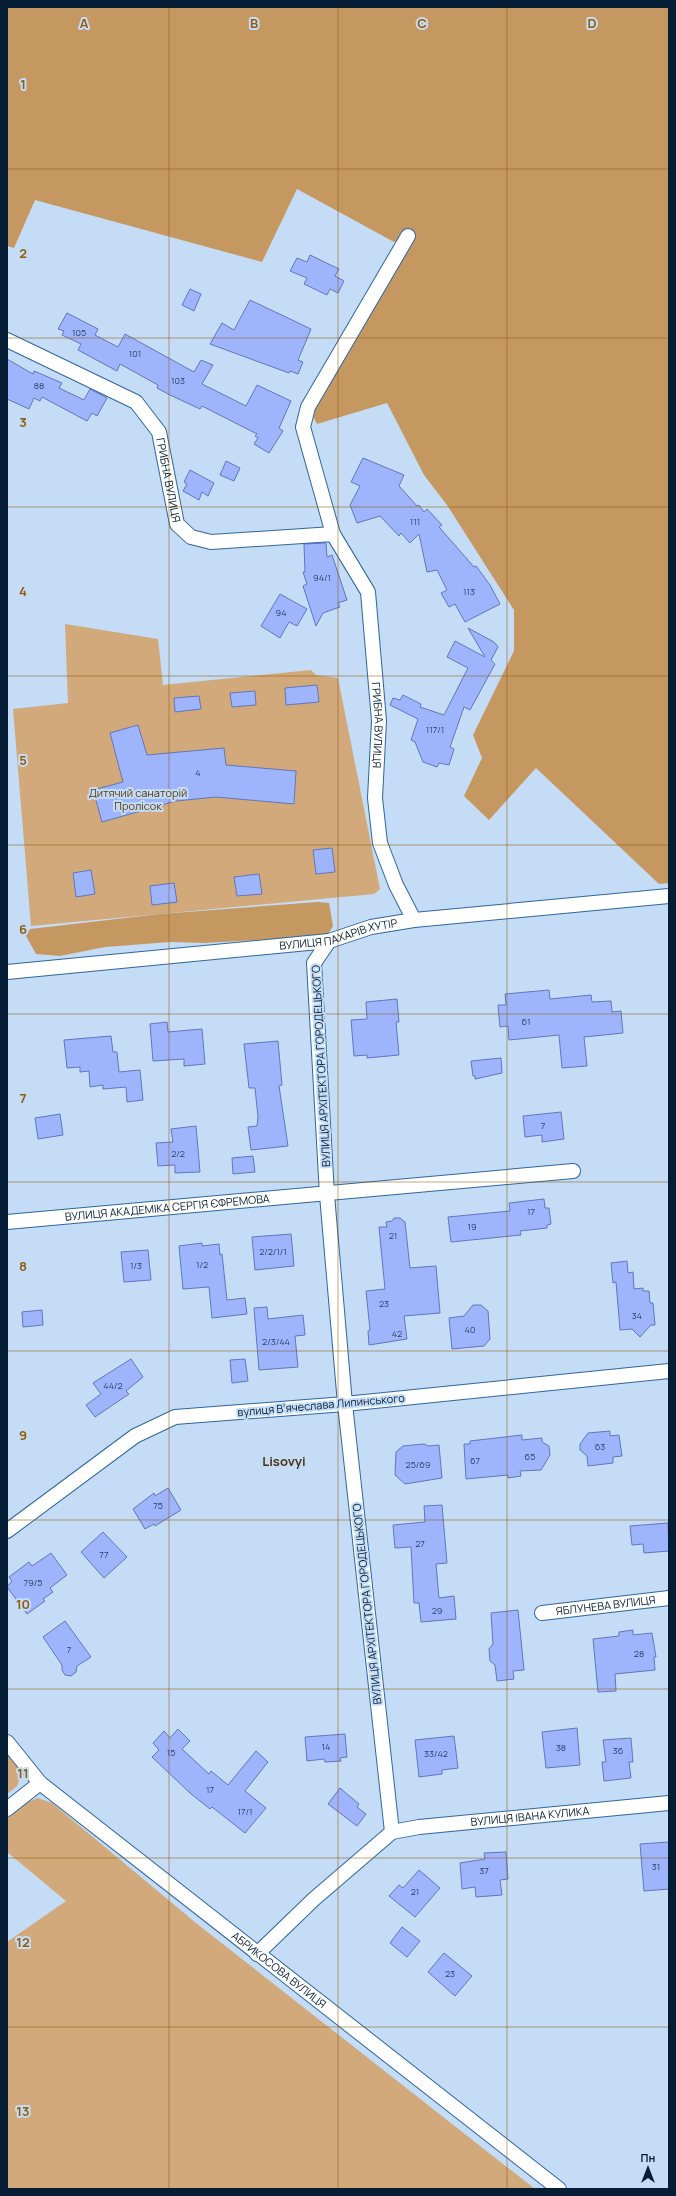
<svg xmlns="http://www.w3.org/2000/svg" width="676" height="2196" viewBox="0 0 676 2196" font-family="Manrope,sans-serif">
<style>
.green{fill:#d1a97b}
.forest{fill:#c69861}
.building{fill:#9eb5fe;stroke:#6276ba}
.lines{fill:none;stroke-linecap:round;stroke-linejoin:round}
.street-casing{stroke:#2e679f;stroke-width:16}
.street{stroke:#fff;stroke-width:14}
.grid{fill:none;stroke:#905d0e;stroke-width:1;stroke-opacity:0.55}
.labels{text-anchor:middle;stroke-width:4;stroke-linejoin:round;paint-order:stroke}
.number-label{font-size:9px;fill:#2c4467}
.street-label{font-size:11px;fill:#061e35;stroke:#c4dcf5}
.park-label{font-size:11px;fill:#58380b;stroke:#c4dcf5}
.quarter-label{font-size:13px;font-weight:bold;fill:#4d3312;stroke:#c4dcf5}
.grid-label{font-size:13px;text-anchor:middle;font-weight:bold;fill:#905d0e;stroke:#c4dcf5;stroke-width:4;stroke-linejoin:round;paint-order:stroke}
</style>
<rect width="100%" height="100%" fill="#c4dcf5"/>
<path class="green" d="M65,624L158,639L163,685L311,670L316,675L338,678L380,889L374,894L31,926L13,709L68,703Z
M7,1751L22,1773L17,1786L7,1794Z
M38,1798L52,1803L196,1923L535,2189H7V1942L66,1901L7,1852V1818L25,1803Z"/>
<path class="forest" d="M7,7H669V883L659,884L536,768L489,820L464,796L482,758L473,735L514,651V610L447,505L424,475L387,403L317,424L308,407L407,237L394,242L297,189L262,262L35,200L14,248L7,246Z
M317,902L329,903L333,926L327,936L204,943L170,942L105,947L60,956L36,954L26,936L30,929L160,914Z"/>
<path class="building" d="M310,255L339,269L335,276L344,281L338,293L330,289L327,295L304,284L307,278L290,271L297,258L307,262Z
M190,289L201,294L194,311L182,305Z
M250,300L311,329L298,360L303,362L298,374L290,371L289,373L210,344L222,323L234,330Z
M67,313L98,329L95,335L118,347L125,334L194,372L201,360L213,365L202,384L246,406L257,385L291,401L279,428L283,431L269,453L254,444L258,438L255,436L257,434L202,406L200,409L170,395L157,388L158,385L120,364L117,371L78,350L81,344L62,335L64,331L58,329Z
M7,359L33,374L34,371L62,383L59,388L84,400L90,389L107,398L97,416L92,413L87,421L42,397L40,401L34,398L29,409L7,399Z
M363,458L404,475L399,486L417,506L419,505L424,512L427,509L442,525L439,527L474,567L476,566L490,585L500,604L465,622L455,604L449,607L441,593L447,590L437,570L427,572L419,534L410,543L401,533L399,536L380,516L357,523L350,505L360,486L351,482Z
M226,461L240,468L234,481L220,475Z
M190,470L214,483L208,496L202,492L199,500L183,491L187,484L184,482Z
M326,543L327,557L332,555L347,600L338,603L340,607L323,613L316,626L303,586L307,584L303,572H305L304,544Z
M280,594L307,609L297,626L289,622L280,638L261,626Z
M468,628L494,642L498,647L491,660L495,664L470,710L464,707L450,747L454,749L449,765L439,763L437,767L423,762L415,742L411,740L418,719L390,705L393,698L400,700L403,695L421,704L420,707L444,715L468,668L447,657L455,641L485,657Z
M317,685L319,702L286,705L285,688Z
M255,691L256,705L232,707L230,693Z
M199,696L201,709L175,712L174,698Z
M138,725L147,755L224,748L226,765L296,771L294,804L216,797L176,801L102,822L93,790L123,782L110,733Z
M332,848L335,872L316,874L313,850Z
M91,870L95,894L76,897L73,873Z
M259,874L262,894L237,896L234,877Z
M174,883L177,902L152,905L150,886Z
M549,990L550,999L591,995L592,1002L611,1001L612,1012L621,1011L623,1033L584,1037L587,1066L562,1068L559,1035L509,1040L508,1026L500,1027L498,1005H506L505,994Z
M397,999L399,1022H396L399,1055L367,1058V1055L354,1056L351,1020L367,1019L366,1002Z
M167,1022L168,1032L202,1029L205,1064L184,1066V1059L153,1061L150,1024Z
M111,1036L113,1052H117L119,1072L140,1070L143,1100L127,1102L126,1087L103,1089V1085L90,1087L89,1071L80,1072V1067L67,1068L64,1040Z
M278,1041L282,1085L279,1086L288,1146L251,1150L248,1127L257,1126L258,1117L255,1088H249L244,1044Z
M501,1058L502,1073L475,1079V1076H473L471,1061Z
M561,1112L564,1139L542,1142V1135L525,1137L523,1116Z
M60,1114L63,1135L38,1139L35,1118Z
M196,1126L200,1172L175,1173V1165L158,1166L156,1143L173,1142L171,1129Z
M253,1156L255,1172L233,1174L232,1158Z
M544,1199L545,1208H549L551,1224L547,1225V1228L520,1231L521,1235L451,1242L448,1217L510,1211L509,1203Z
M394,1218H400L405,1222L410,1268L436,1266L440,1313L404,1316L407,1339L369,1345L368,1331L370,1330L366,1291L385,1289L379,1227H387L386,1222L392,1221Z
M291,1234L294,1266L255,1270L252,1237Z
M202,1243V1246L219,1244L220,1255L222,1254L227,1300L245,1298L247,1314L212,1318L209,1287L183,1289L179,1246Z
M148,1250L151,1280L124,1282L121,1252Z
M627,1261L628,1273L633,1272L634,1289L643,1288V1291H649L650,1303H653L655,1325H651L640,1337L632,1329L620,1330L616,1282L613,1283L611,1263Z
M473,1305H481L488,1311L490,1339L484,1346L452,1349L449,1318L464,1316Z
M267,1307L268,1319L303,1315L305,1335L295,1336L298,1367L259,1370L254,1308Z
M42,1310L43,1325L23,1327L22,1312Z
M131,1359L143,1377L126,1391L129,1394L95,1417L86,1405L101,1394L93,1383Z
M245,1359L248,1381L232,1383L230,1360Z
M610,1431V1436L619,1435L622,1456L613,1457V1463L588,1466L587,1456L580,1450V1444L588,1433Z
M522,1435V1440L542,1438V1442L549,1446L550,1455L541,1470L520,1471L521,1476L508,1478V1475L466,1479L464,1444H470V1441Z
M424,1444L428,1446L439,1445L442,1478L405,1484L395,1475L396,1452L403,1446Z
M168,1488L181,1510L155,1526L154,1524L145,1529L133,1509L154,1493L155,1496Z
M442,1505L447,1563L436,1564L439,1598L454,1596L456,1619L421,1622L419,1603H414L411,1547L395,1548L393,1525L425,1522L424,1506Z
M668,1523L669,1551L644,1553L643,1544L632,1545L630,1526Z
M103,1532L127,1557L104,1578L81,1552Z
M51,1553L67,1575L50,1588L53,1592L43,1599L45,1601L27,1614L7,1587L12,1581L9,1577L29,1562L32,1566Z
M518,1610L524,1670L513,1671L514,1679L497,1681L495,1665L490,1661L489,1649L493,1644L491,1613Z
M65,1621L91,1657L77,1666L76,1672L71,1676L65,1675L62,1670V1665L43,1637Z
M633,1630V1635L652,1633L656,1657H654L655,1670L615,1674L616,1691L598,1692L593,1639L619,1636V1632Z
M577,1728L580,1765L546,1768L542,1732Z
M178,1729L190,1741L182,1749L209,1774L211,1771L228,1785L256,1751L268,1762L245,1791L266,1808L245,1833L212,1807L210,1809L190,1793L152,1757L159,1750L153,1743L164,1731L170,1738Z
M345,1734L347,1757L340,1758L341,1761L325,1762L324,1759L307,1761L305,1737Z
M454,1736L458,1768L442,1770V1774L419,1777L415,1740Z
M631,1738L633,1762H629L631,1778L604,1781L602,1762H606L603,1740Z
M340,1788L359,1804L357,1807L366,1814L357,1826L328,1804Z
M669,1842V1889L644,1891L640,1844Z
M506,1852L508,1879L500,1880L502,1895L476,1897L475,1887L462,1889L460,1863L485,1859L484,1853Z
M419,1870L440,1888L415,1917L389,1896L399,1885L403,1888Z
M402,1927L420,1941L407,1957L390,1943Z
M444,1953L472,1976L455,1996L428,1972Z"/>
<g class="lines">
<g class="street-casing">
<g id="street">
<path id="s1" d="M7,340L136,402L159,432L177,524L191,537L211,542L333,534L368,592L379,721L375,798L380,843L396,885L414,920"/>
<path d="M333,534L303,427L308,407L408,236"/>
<path id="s2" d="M7,972L329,941L371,927L414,920L669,896"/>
<path id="s3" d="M7,1222L573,1171"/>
<path d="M7,1531L135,1436L175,1417L345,1404L669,1371"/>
<path id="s4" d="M542,1613L669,1598"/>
<path id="s5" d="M7,1742L40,1783L559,2189"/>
<path d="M7,1809L40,1783"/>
<path id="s6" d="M392,1832L419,1827L669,1803"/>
<path d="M257,1954L314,1899L392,1832L345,1404L327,1195L314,963L329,941"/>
</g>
</g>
<use href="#street" class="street"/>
</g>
<path class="grid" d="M169,7V2189M338,7V2189M507,7V2189M7,169H669M7,338H669M7,507H669M7,676H669M7,845H669M7,1014H669M7,1182H669M7,1351H669M7,1520H669M7,1689H669M7,1858H669M7,2027H669"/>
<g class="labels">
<g class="number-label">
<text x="79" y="336">105</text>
<text x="135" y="357">101</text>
<text x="178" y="384">103</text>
<text x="39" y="389">88</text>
<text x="415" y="525">111</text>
<text x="322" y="581">94/1</text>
<text x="469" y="595">113</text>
<text x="281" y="616">94</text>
<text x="435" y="733">117/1</text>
<text x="198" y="776">4</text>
<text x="526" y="1025">61</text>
<text x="543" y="1129">7</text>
<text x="178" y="1157">2/2</text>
<text x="531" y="1215">17</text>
<text x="472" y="1230">19</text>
<text x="393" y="1239">21</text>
<text x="273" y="1255">2/2/1/1</text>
<text x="202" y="1268">1/2</text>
<text x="136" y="1269">1/3</text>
<text x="384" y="1307">23</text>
<text x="637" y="1319">34</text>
<text x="470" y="1333">40</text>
<text x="397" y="1337">42</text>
<text x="276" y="1345">2/3/44</text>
<text x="113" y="1389">44/2</text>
<text x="600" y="1450">63</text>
<text x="530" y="1460">65</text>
<text x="475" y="1464">67</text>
<text x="418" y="1468">25/69</text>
<text x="158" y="1509">75</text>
<text x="420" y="1547">27</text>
<text x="104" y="1558">77</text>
<text x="33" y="1586">79/5</text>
<text x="437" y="1614">29</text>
<text x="69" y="1653">7</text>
<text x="639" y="1657">28</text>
<text x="326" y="1750">14</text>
<text x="561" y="1751">38</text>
<text x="618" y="1754">36</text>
<text x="171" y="1756">15</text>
<text x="436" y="1757">33/42</text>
<text x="210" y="1793">17</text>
<text x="245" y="1815">17/1</text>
<text x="656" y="1870">31</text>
<text x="484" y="1874">37</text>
<text x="415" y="1895">21</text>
<text x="450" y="1977">23</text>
</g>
<g class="street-label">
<text dy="4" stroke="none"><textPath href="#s1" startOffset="230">ГРИБНА ВУЛИЦЯ</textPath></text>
<text dy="4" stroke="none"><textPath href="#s1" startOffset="638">ГРИБНА ВУЛИЦЯ</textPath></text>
<text dy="4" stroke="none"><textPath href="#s2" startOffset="334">ВУЛИЦЯ ПАХАРІВ ХУТІР</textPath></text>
<text transform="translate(321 1066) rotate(-93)" y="4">ВУЛИЦЯ АРХІТЕКТОРА ГОРОДЕЦЬКОГО</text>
<text dy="4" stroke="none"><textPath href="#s3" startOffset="161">ВУЛИЦЯ АКАДЕМІКА СЕРГІЯ ЄФРЕМОВА</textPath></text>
<text transform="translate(321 1405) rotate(-5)" y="4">вулиця Вʼячеслава Липинського</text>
<text transform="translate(367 1604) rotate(-96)" y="4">ВУЛИЦЯ АРХІТЕКТОРА ГОРОДЕЦЬКОГО</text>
<text dy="4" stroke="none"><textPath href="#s4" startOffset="64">ЯБЛУНЕВА ВУЛИЦЯ</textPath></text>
<text dy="4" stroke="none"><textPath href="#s6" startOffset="139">ВУЛИЦЯ ІВАНА КУЛИКА</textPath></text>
<text dy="4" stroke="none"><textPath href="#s5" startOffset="356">АБРИКОСОВА ВУЛИЦЯ</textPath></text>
</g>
<g class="park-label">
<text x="138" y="797">Дитячий санаторій<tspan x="138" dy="13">Пролісок</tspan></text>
</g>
<g class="quarter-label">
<text x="284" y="1466">Lisovyi</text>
</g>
</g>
<g class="grid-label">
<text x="84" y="28">A</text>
<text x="254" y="28">B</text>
<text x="422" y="28">C</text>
<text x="592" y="28">D</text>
<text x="23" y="89">1</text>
<text x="23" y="258">2</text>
<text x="23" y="427">3</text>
<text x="23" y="596">4</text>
<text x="23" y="765">5</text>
<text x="23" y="934">6</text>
<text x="23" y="1103">7</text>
<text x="23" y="1271">8</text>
<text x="23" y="1440">9</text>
<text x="23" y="1609">10</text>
<text x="23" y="1778">11</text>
<text x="23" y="1947">12</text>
<text x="23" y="2116">13</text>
</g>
<rect width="676" height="2196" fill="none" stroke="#061e35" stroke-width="16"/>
<g transform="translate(648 2168)" stroke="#c4dcf5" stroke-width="3" paint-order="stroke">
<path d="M0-3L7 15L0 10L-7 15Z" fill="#061e35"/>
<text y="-6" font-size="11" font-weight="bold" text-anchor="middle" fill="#061e35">Пн</text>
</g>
</svg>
